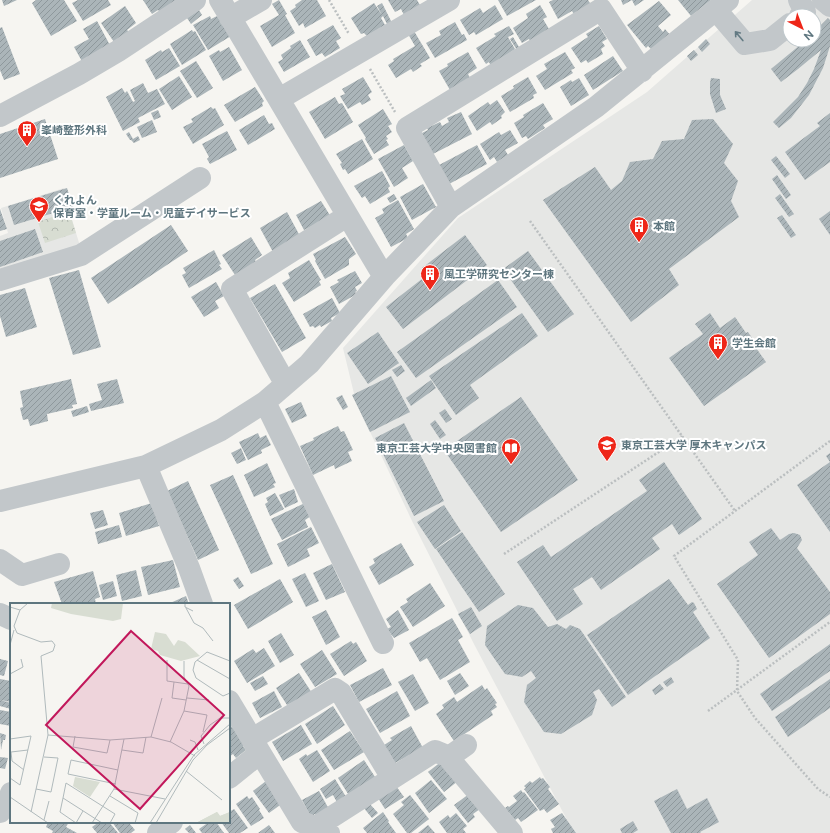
<svg xmlns="http://www.w3.org/2000/svg" width="830" height="833" viewBox="0 0 830 833" font-family="'Public Sans','Noto Sans JP',sans-serif">
<style>
.built{fill:#e6e7e5;fill-rule:evenodd}
.park{fill:url(#park-crowns)}
.building{fill:url(#building-hatch)}
.lines{fill:none;stroke-linecap:round;stroke-linejoin:round}
.path{stroke:#bbbfc0;stroke-width:2.5;stroke-dasharray:2 2;stroke-linecap:butt}
.minor{stroke:#c2c7ca;stroke-width:22}
.oneway{stroke:#637a83}
.labels{text-anchor:middle;stroke-width:4;stroke-linejoin:round;paint-order:stroke}
.poi-label{font-size:11px;font-weight:bold;fill:#5e767f;stroke:#fff;text-anchor:start}
.inset-road{fill:none;stroke:#b0babc;stroke-width:1}
.view{fill:#c2185b;fill-opacity:0.15;stroke:#c2185b;stroke-width:2}
.inset-edge{fill:none;stroke:#5e767f;stroke-width:2}
</style>
<defs>
<pattern id="park-crowns" width="20" height="18" patternUnits="userSpaceOnUse"><rect width="20" height="18" fill="#d8ddd2"/><path d="M2 6a3 3 0 1 1 6 0M12 15a3 3 0 1 1 6 0" fill="none" stroke="#b2b8b0"/></pattern>
<pattern id="building-hatch" width="6" height="6" patternUnits="userSpaceOnUse"><rect width="6" height="6" fill="#abb5b9"/><path d="M-1 1l2-2M0 6l6-6M5 7l2-2" fill="none" stroke="#8e989c"/></pattern>
</defs>
<rect width="100%" height="100%" fill="#f6f5f1"/>
<path class="built" d="M752,0H830V833H574L475,646L413,523L356,402L343,348L458,218L647,92ZM790,16H814V40H790Z
M64,188L71,212L70,213L80,246L0,272V236L8,233L1,208Z"/>
<path class="park" d="M69,211L76,233L45,243L38,222Z"/>
<path class="building" d="M2,0H17L4,6Z
M36,0H64L77,21L51,36L32,3Z
M78,0H108L111,5L83,21L72,3Z
M143,0H179L160,12L158,10L152,14Z
M279,0L287,14L285,15L295,33L272,47L260,26L279,15L272,4Z
M302,0H317L326,16L305,28L303,23L299,26L290,11L296,7L295,5Z
M388,0H417L420,5L404,15L401,9L395,12Z
M498,0H536L507,16Z
M553,0H588L592,6L575,16L572,11L558,19L549,2Z
M621,0H644L635,6L632,0L623,5Z
M678,0H711L691,16Z
M659,1L671,15L658,26L663,32L665,29L671,36L651,49L648,46L646,48L627,25Z
M374,3L382,15L377,6L382,3L392,23L388,26L383,16L381,18L385,25L367,36L364,33L361,34L351,18Z
M495,5L503,19L476,35L474,32L469,35L460,20L480,8L483,13Z
M540,5L547,17L543,19L549,29L530,41L529,39L522,43L513,28L528,18L526,14Z
M125,6L136,23L127,30L129,32L114,42L101,23Z
M199,10L202,15L191,24L187,18Z
M210,16L211,19L217,16L231,36L208,50L193,25Z
M828,18L830,20V46L823,68L809,95L791,118L779,128L773,122L798,97L807,83L814,69L821,50L798,69L781,82L771,69L806,40H814V32Z
M97,21L112,49L84,65L74,47L89,39L83,29Z
M455,22L462,35L464,34L467,40L435,58L426,43L441,35L439,31Z
M333,25L341,38L336,41L340,48L325,57L322,53L316,56L307,40Z
M509,26L514,34L508,37L515,49L491,66L489,62L486,64L476,48L496,36L494,34Z
M599,26L607,39L602,42L605,46L601,49L603,54L588,63L586,60L581,63L571,48L588,37L586,34Z
M2,27L20,74L4,80L0,70V28Z
M192,30L193,32L195,31L206,50L182,65L170,44Z
M414,31L430,58L420,64L422,66L413,72L411,69L396,78L388,65L394,61L393,59L415,46L408,34Z
M513,37L519,47L517,50L510,39Z
M706,39L710,44L702,52L698,47Z
M300,40L310,57L284,72L278,62L283,59L281,55L291,48L290,46Z
M229,47L242,70L223,81L209,56L219,50L220,52Z
M169,48L180,66L156,80L145,60L161,50L162,52Z
M694,50L698,55L691,61L687,56Z
M468,52L477,68L468,74L470,78L450,90L439,71L448,66L447,64Z
M565,52L575,68L571,70L573,73L545,90L536,76L547,69L544,64Z
M613,56L623,71L593,90L584,75Z
M196,61L213,88L197,98L180,71Z
M179,76L192,97L172,110L159,89Z
M363,77L372,92L368,95L371,100L362,105L360,102L348,109L340,96L345,94L342,89Z
M528,77L537,93L533,95L534,98L510,112L501,96L514,88L513,86Z
M579,78L589,95L571,106L560,87L571,80L572,82Z
M711,78L720,79V95L726,109L716,113L710,94V83Z
M143,83L148,93L157,89L165,104L138,118L140,122L123,131L106,97L122,88L125,93L127,91L133,102L135,101L130,90Z
M255,87L264,101L262,103L263,106L235,122L224,105Z
M335,97L339,104L342,103L353,122L325,139L309,112Z
M497,100L505,112L501,116L502,118L492,125L490,122L477,131L468,116L488,102L490,105Z
M543,103L553,119L543,125L545,128L528,139L526,136L522,138L514,123L524,117L523,115Z
M211,107L213,109L215,108L224,125L193,144L183,127L193,122L191,119Z
M383,109L392,124L388,126L392,132L386,136L388,139L386,140L389,145L374,154L365,139L366,138L358,125Z
M158,110L161,117L154,120L151,113Z
M461,112L472,134L431,155L420,134L428,130L427,128L440,122L442,126L449,122L447,118Z
M830,113V162L805,180L785,152L820,126L817,123Z
M264,115L269,124L272,123L275,129L248,145L239,130Z
M45,119L58,159L0,178V134Z
M713,119L733,144L724,163L738,181L731,201L739,217L669,269L679,285L631,322L543,200L595,167L611,190L622,181L630,162L653,159L662,141L684,139L692,120Z
M152,120L157,132L142,138L137,127Z
M510,130L518,143L505,150L508,155L497,162L494,157L490,160L480,144L499,132L501,135Z
M227,131L237,150L210,164L207,159L209,157L202,144Z
M129,132L133,139L138,136L140,140L134,143L131,140H130L126,134Z
M362,139L373,159L348,174L345,169L343,170L340,164L342,163L336,154Z
M404,145L413,161L402,168L408,178L394,187L378,159Z
M477,145L487,164L449,184L439,165Z
M776,156L790,174L785,178L771,160Z
M382,171L390,186L388,188L390,192L370,204L365,196L362,198L354,186Z
M777,175L791,195L786,199L772,179Z
M423,184L436,207L412,220L400,197Z
M67,188L73,207L14,225L8,206Z
M394,194L397,199L390,203L387,198Z
M780,194L794,214L789,217L775,198Z
M398,200L414,229L406,234L408,238L391,247L375,218L384,213L382,209Z
M321,201L331,217L304,230L296,215Z
M0,209L7,229L0,231Z
M830,211V235L819,219Z
M287,212L300,236L273,252L260,228Z
M782,215L796,235L791,238L777,218Z
M171,225L188,251L108,304L91,278Z
M35,229L43,252L0,267V241Z
M465,235L487,265L403,329L386,307L427,275L422,268Z
M251,237L262,255L255,260L256,262L235,275L222,255Z
M345,237L356,254L349,259V265L325,279L315,261L316,260L313,254Z
M214,250L221,264L219,265L222,269L189,288L182,275L186,273L183,268Z
M528,251L574,314L548,332L503,269Z
M309,260L321,280L319,281L321,285L294,302L282,283L290,278L288,273Z
M79,270L101,347L73,355L49,278Z
M355,271L362,283L355,287L357,291L355,292L357,294L339,304L330,287L339,282L337,280Z
M498,280L517,307L416,378L397,352Z
M216,282L224,296L215,301L219,308L204,317L191,297Z
M275,284L306,338L282,352L250,298Z
M25,288L37,327L6,337L0,316V295Z
M332,298L340,313L331,318L332,321L321,327L320,325L315,328L313,326L310,327L303,314Z
M522,313L538,336L470,385L479,398L456,415L429,376Z
M710,313L720,328L735,317L746,333L748,332L756,344L754,345L766,362L704,406L669,358L703,334L695,324Z
M378,332L399,363L368,384L347,353Z
M401,365L405,371L397,377L392,370Z
M391,376L410,412L370,432L352,395Z
M71,379L77,404L72,405L73,408L47,414L48,421L30,426L28,419L23,420L20,408L23,407L20,391Z
M117,379L124,403L91,411L89,404L102,400L97,384Z
M431,380L436,388L411,406L406,398Z
M342,395L348,407L343,410L336,398Z
M521,397L578,480L501,532L444,450Z
M301,402L307,416L292,423L285,409Z
M87,406L89,412L73,417L71,411Z
M445,409L452,419L446,423L439,413Z
M435,420L446,435L440,439L430,424Z
M404,423L444,501L414,516L375,438Z
M338,426L341,432L344,431L353,450L348,452L352,461L335,469L334,465L313,475L300,446L314,440L313,438Z
M258,433L260,438L266,435L271,445L261,450L262,453L248,460L239,442Z
M241,448L246,460L237,464L231,453Z
M830,453V532L797,485L830,462L826,456Z
M664,462L702,519L679,535L672,524L652,538L660,549L601,590L592,577L573,589L583,604L557,621L517,562L543,545L551,557L647,491L639,480Z
M267,463L276,483L273,484L275,487L254,497L244,475Z
M233,475L273,564L251,574L210,485Z
M188,481L219,550L198,560L167,491Z
M294,489L298,502L285,508L279,495Z
M275,493L284,509L270,516L265,504L268,502L266,498Z
M152,503L159,526L126,536L119,513Z
M305,503L311,516L305,520L308,527L282,540L271,519Z
M444,505L461,531L435,549L417,522Z
M103,510L108,525L95,529L90,513Z
M119,525L122,537L98,544L95,532Z
M311,527L319,543L307,549L310,556L288,567L277,544Z
M771,528L780,540L789,534L794,533L800,535L802,540L797,548L830,592V614L769,658L717,584L758,555L749,542Z
M462,532L505,594L479,612L436,549Z
M401,543L414,565L379,585L369,567L375,563L373,559Z
M173,560L180,587L148,595L141,567Z
M332,564L345,592L326,600L313,573Z
M136,570L142,596L122,601L116,575Z
M93,571L100,597L95,599L96,604H62L54,582Z
M305,573L319,601L306,607L292,579Z
M238,577L244,586L239,589L233,580Z
M280,579L293,602L248,629L234,605Z
M669,579L688,605L692,602L694,603L697,609L693,612L710,638L628,695L587,635Z
M113,581L117,596L103,600L99,585Z
M430,583L445,606L413,627L400,607L408,602L406,599Z
M186,596L189,604H168Z
M518,605L533,608L548,627L557,624L566,629L570,625L580,629L626,697L612,707L599,689L593,692L597,700L592,715L561,734L544,732L524,702L527,685L536,678L531,671L522,677L505,674L485,645L487,626Z
M471,607L482,626L470,634L458,614Z
M326,610L340,637L326,645L312,617Z
M398,610L409,630L394,638L387,629L391,627L386,619Z
M452,618L463,637L458,640L470,662L440,680L427,658L420,662L409,643Z
M281,633L294,655L280,663L268,641Z
M351,641L353,644L356,642L367,661L344,676L330,654Z
M830,644V671L772,711L760,694Z
M264,648L275,666L247,683L234,661L253,649L256,653Z
M322,650L337,674L315,687L300,664Z
M0,659L8,661L4,676L0,675Z
M383,668L392,685L359,702L350,685Z
M299,673L312,693L287,705L276,688Z
M460,673L469,686L455,695L447,681Z
M413,674L429,703L415,711L398,682Z
M263,676L268,684L255,691L250,683Z
M671,677L674,682L667,687L663,682Z
M0,679L11,681L9,690L11,691V702L0,700Z
M830,679V708L788,737L775,717Z
M660,684L664,689L655,695L652,690Z
M482,685L485,690L487,688L497,703L495,704L497,707L491,711L493,715L454,741L436,714L444,708L442,705L454,697L457,702Z
M274,691L282,707L260,718L252,703Z
M397,691L410,716L380,733L366,709Z
M0,700L11,703V709L0,706Z
M333,706L345,725L317,744L305,724Z
M0,710L11,712V726L0,724Z
M301,725L312,744L283,761L272,742Z
M231,726L247,743L243,746L246,750L236,758L233,754L229,757V728Z
M411,726L423,748L395,763L384,745L392,740L390,738Z
M350,731L364,752L334,770L321,750Z
M0,733L6,735L5,740H3L1,750Z
M317,750L330,771L313,782L299,759L306,754L307,756Z
M0,757L8,758L5,769L0,768Z
M364,760L377,780L350,797L338,778Z
M442,761L458,781L444,792L428,772Z
M540,777L541,779L543,778L550,787L548,789L559,804L547,813L544,809L540,811L524,789L526,788L524,786L530,781L532,783Z
M335,779L348,800L339,806L333,795L326,799L320,789Z
M431,780L447,799L429,813L415,793Z
M266,781L283,803L269,813L253,791Z
M396,786L404,797L385,809L378,798Z
M677,789L687,809L707,798L719,822L700,832L701,833H671L654,801Z
M521,790L523,793L524,792L538,810L521,822L518,818L515,820L505,808L508,806L509,807L517,801L513,796Z
M319,791L330,811L317,818L315,814L311,817L302,800Z
M469,794L480,809L473,814L475,817L468,823L454,805Z
M410,795L429,819L411,833H407L393,814L404,805L401,802Z
M247,796L249,799L252,797L260,809L259,810L264,818L251,826L236,804Z
M369,803L378,813L372,818L363,807Z
M234,809L248,828L240,833H229L221,822H229V812Z
M383,812L389,821L388,822L396,833H367L363,828Z
M456,813L467,826L463,829L466,833H447L439,822L448,815L450,818Z
M562,813L576,833H553L551,829L555,827L550,820Z
M633,821L638,830L633,833H622L620,829Z
M48,822H69L66,827L77,833H52L53,831L46,827Z
M99,822H109L118,833H97L92,827Z
M112,822H130L129,823L135,830L131,833H120Z
M209,822H216L224,833H202L199,829Z
M190,825L196,833H189L185,829Z
M269,825L275,833H258Z
M428,825L435,833H418Z"/>
<g class="lines">
<path class="path" d="M329,0L349,34
M370,69L395,112
M530,221L735,511
M830,441L674,556L738,660L737,691L755,718L818,789L830,797
M504,554L683,436
M708,711L830,622"/>
<path class="minor" d="M220,0L384,277
M799,0L805,12L800,16
M823,0L830,6
M716,10L745,44L770,40L790,24
M230,18L261,0
M279,99L449,0
M0,116L79,74L118,51L195,0
M451,207L407,128L601,9L642,71
M0,280L81,255L200,178
M285,383L232,289L347,216
M265,402L383,643
M146,466L189,568L202,604
M0,501L146,466L221,430L265,402L309,364L384,277L451,207L596,107L728,0
M0,560L22,575L59,564
M0,614L11,619
M229,701L302,822L329,833
M252,739L335,689L341,693L392,778
M449,757L466,745
M229,778L260,753
M0,812L8,801L11,793
M316,827L435,751L447,756L512,833
M158,833L172,822"/>
</g>
<defs><path id="oneway-shaft" d="M-6 0H5M1.5-3L5.5 0L1.5 3" fill="none" stroke-width="1.6" stroke-linecap="round" stroke-linejoin="round"/></defs>
<use class="oneway" href="#oneway-shaft" transform="translate(739 36) rotate(-130)"/>
<defs>
<g id="building-pin" transform="scale(1)"><path d="M0 17L-7.5 6A9.5 9.5 0 1 1 7.5 6Z" fill="#ee2618" stroke="#fff"/><path d="M-4-6H4V6H1V3H-1V6H-4ZM-2.5-4.3h1.7v1.8h-1.7ZM.8-4.3h1.7v1.8H.8ZM-2.5-1h1.7V.8h-1.7ZM.8-1h1.7V.8H.8Z" fill="#fff"/></g>
<g id="school-pin" transform="scale(1)"><path d="M0 17L-7.5 6A9.5 9.5 0 1 1 7.5 6Z" fill="#ee2618" stroke="#fff"/><path d="M0-5L7-2L0 1L-7-2ZM-4 1L0 2.5L4 1V4Q0 6-4 4Z" fill="#fff"/></g>
<g id="university-pin" transform="scale(1)"><path d="M0 17L-7.5 6A9.5 9.5 0 1 1 7.5 6Z" fill="#ee2618" stroke="#fff"/><path d="M0-5L7-2L0 1L-7-2ZM-4 1L0 2.5L4 1V4Q0 6-4 4Z" fill="#fff"/></g>
<g id="library-pin" transform="scale(1)"><path d="M0 17L-7.5 6A9.5 9.5 0 1 1 7.5 6Z" fill="#ee2618" stroke="#fff"/><path d="M-6-4Q-3-5.5-.7-3.5V5Q-3 3-6 4ZM6-4Q3-5.5 .7-3.5V5Q3 3 6 4Z" fill="#fff"/></g>
</defs>
<g fill-rule="evenodd">
<use href="#building-pin" x="27" y="130"/>
<use href="#school-pin" x="39" y="206"/>
<use href="#building-pin" x="639" y="226"/>
<use href="#building-pin" x="430" y="274"/>
<use href="#building-pin" x="718" y="343"/>
<use href="#university-pin" x="607" y="445"/>
<use href="#library-pin" x="511" y="448"/>
</g>
<g class="labels">
<g class="poi-label">
<text x="41" y="134">峯崎整形外科</text>
<text x="53" y="204">くれよん<tspan x="53" dy="13">保育室・学童ルーム・児童デイサービス</tspan></text>
<text x="653" y="230">本館</text>
<text x="444" y="278">風工学研究センター棟</text>
<text x="732" y="347">学生会館</text>
<text x="621" y="449">東京工芸大学 厚木キャンパス</text>
<text x="497" y="452" text-anchor="end">東京工芸大学中央図書館</text>
</g>
</g>
<g transform="translate(10 603)">
<rect width="220" height="220" fill="#f6f5f1"/>
<path d="M207,209L210,213L220,209V220H186Z" fill="#d8ddd2"/>
<path d="M207,209L210,213L220,209V212L210,216L207,213L186,220Z" fill="#d8ddd2"/>
<path d="M42,0H113L111,16L103,18L61,11L41,5ZM145,29L156,31L164,43L168,37L175,39L190,53L171,58L150,52L148,48L141,46ZM65,174L90,179L80,194L63,183Z" fill="#d8ddd2"/>
<path class="inset-road" d="M175,0V4L183,8M0,4L10,7L18,0M176,5L184,20L193,25L203,38M10,7L4,23L7,30L31,39L42,38L45,42L43,48L31,53L38,132L21,209M0,42L4,27M157,57V78L178,81M187,57L220,76M174,58V74L179,83L174,108L197,112L193,129M220,58L197,49L185,59L183,67L186,75L213,93L220,90M0,71L13,64L11,56M164,79L162,95L176,97M177,95L199,97M38,132L100,137L141,134L161,139L185,153M65,133L63,144L97,150L100,137M141,134L152,95M0,136L21,133L10,182L0,175M180,137L185,139L188,147M160,139L174,108M194,141L191,133L200,122L210,115H220M112,147L133,150L136,134M14,167L2,158L1,149L18,147M176,168L212,197M106,181L58,171L61,157L108,167M26,186L41,189L48,155L34,154M104,186L155,196M100,193L128,210L125,220M0,194L38,220M53,195L56,180L105,211L100,220M73,208L66,220L50,209L53,195L92,220M34,217L39,198M82,220L104,186L114,136M140,220L184,152L220,121M146,220L183,157L197,142L220,125"/>
<path class="view" d="M121,28L214,112L130,206L36,122Z"/>
<rect width="220" height="220" class="inset-edge"/>
</g>
<g transform="translate(802 28) rotate(138)"><circle r="19" fill="#ffffff" stroke="#bfc8cc"/>
<path d="M0-3L7 15L0 10L-7 15Z" fill="#ee2618"/>
<text y="-6" font-size="11" font-weight="bold" text-anchor="middle" fill="#5e767f">N</text>
</g>
</svg>
